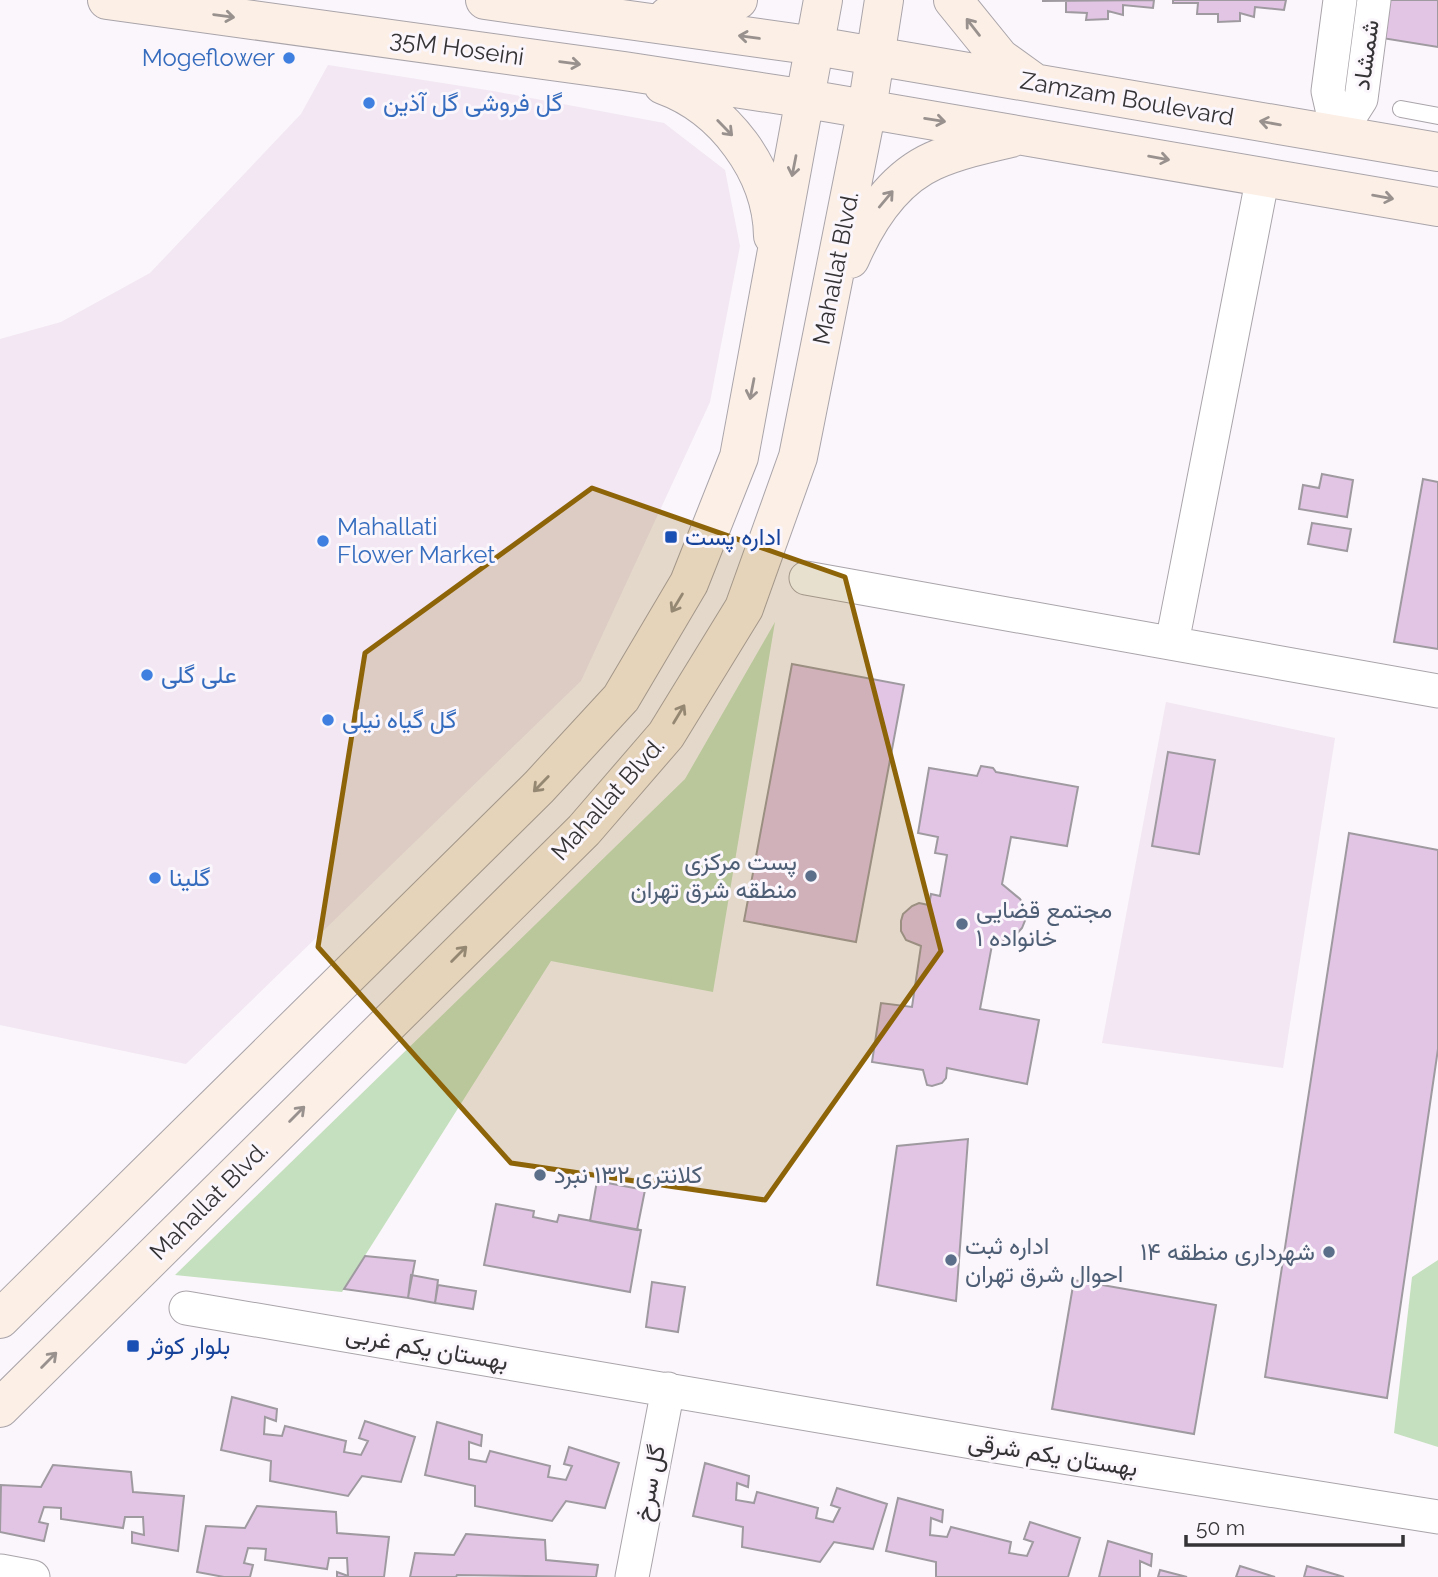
<svg xmlns="http://www.w3.org/2000/svg" width="1438" height="1577" viewBox="0 0 1438 1577" font-family="Raleway,Vazirmatn,sans-serif">
<style>
.built{fill:#f2e7f3}
.green{fill:#c5e0be}
.building{fill:#e2c4e5;stroke:#9f9aa0;stroke-width:2}
.lines{fill:none;stroke-linecap:round;stroke-linejoin:round}
.service-casing{stroke:#a9a4a9;stroke-width:18}
.minor-casing{stroke:#a9a4a9;stroke-width:35}
.secondary-casing{stroke:#a9a4a9;stroke-width:40}
.service{stroke:#fff;stroke-width:16}
.minor{stroke:#fff;stroke-width:33}
.secondary{stroke:#fcefe6;stroke-width:38}
.oneway{stroke:#98918e}
.marked{fill:#8e6409;fill-opacity:0.2;stroke:#8e6409;stroke-width:5;stroke-linejoin:round}
.shop-dot{fill:#3f7fe0;stroke:#faf6fb;stroke-width:2.5}
.transit-dot{fill:#1a4fb4;stroke:#faf6fb;stroke-width:2.5}
.service-dot{fill:#5c6f8a;stroke:#faf6fb;stroke-width:2.5}
.labels{text-anchor:middle;stroke-width:6;stroke-linejoin:round;paint-order:stroke}
.street-label{font-size:24px;fill:#353335;stroke:#faf6fb}
.shop-label{font-size:24px;fill:#366cbe;stroke:#faf6fb;text-anchor:start}
.transit-label{font-size:24px;fill:#164399;stroke:#faf6fb;text-anchor:start}
.service-label{font-size:24px;fill:#4e5e75;stroke:#faf6fb;text-anchor:start}
</style>
<rect width="100%" height="100%" fill="#faf6fb"/>
<path class="built" d="M328,65L493,91L664,123L725,170L740,246L710,402L581,681L186,1064L0,1025V339L61,322L150,273L301,114Z
M1166,702L1335,738L1283,1068L1102,1043Z"/>
<path class="green" d="M775,622L713,992L551,961L342,1292L175,1275L685,779Z
M1438,1260V1447L1394,1433L1412,1277Z"/>
<path class="building" d="M1154,0L1153,8L1123,5V15L1108,11V19L1086,20L1087,13L1066,12V1H1042Z
M1173,0H1286L1284,10L1255,7L1254,17L1240,13V21L1218,22V14H1197L1198,3H1173Z
M1387,0H1438V47L1382,38Z
M1322,474L1353,480L1347,517L1299,509L1303,485L1319,488Z
M1423,479L1438,482V649L1394,642Z
M1312,523L1351,529L1347,551L1308,544Z
M792,664L904,685L856,942L744,921Z
M1168,752L1215,760L1199,854L1152,846Z
M981,766L993,768L996,772L1078,787L1067,846L1011,837L1002,884L1020,899L1025,907L1026,918L1022,928L1013,938L992,945L980,1009L1039,1020L1027,1084L947,1068L946,1078L942,1083L932,1086L927,1085L923,1070L872,1062L881,1003L912,1007L921,946L906,940L901,931V921L903,914L912,906L919,903L929,905L931,894L940,896L947,855L935,853L938,837L918,833L929,768L977,776Z
M1349,833L1438,850V1049L1387,1398L1265,1377Z
M968,1139L956,1301L877,1285L897,1146Z
M597,1181L645,1190L637,1230L590,1221Z
M496,1204L534,1211L533,1217L557,1222L559,1215L641,1230L630,1292L484,1265Z
M365,1256L415,1261L408,1298L344,1289Z
M411,1275L438,1280L435,1303L408,1298Z
M1074,1280L1216,1305L1194,1434L1052,1409Z
M652,1282L685,1287L678,1332L646,1327Z
M438,1285L476,1291L473,1309L435,1303Z
M232,1397L277,1409L276,1421L265,1417L264,1434L282,1436L285,1426L346,1441L344,1452L361,1455L368,1441L359,1438L365,1421L415,1437L401,1482L362,1476L348,1496L270,1481L271,1461L221,1450Z
M437,1422L482,1435L481,1446L469,1442V1459L486,1462L490,1451L550,1466L548,1477L566,1480L572,1466L564,1464L569,1447L619,1463L605,1508L566,1501L552,1521L475,1506V1486L425,1475Z
M705,1463L749,1476L748,1487L737,1483L736,1500L754,1503L757,1492L818,1508L816,1518L833,1522L840,1508L831,1505L837,1488L887,1504L873,1549L834,1542L820,1562L742,1547L743,1527L693,1516Z
M53,1465L131,1472L133,1492L184,1496L178,1551L132,1543V1532L144,1535L143,1517H125L123,1528L61,1519V1508L44,1507L39,1522L48,1524L44,1541L0,1532L1,1485L41,1487Z
M898,1498L943,1510L942,1522L931,1518L930,1535L947,1537L951,1527L1011,1542L1009,1553L1027,1556L1033,1542L1024,1539L1030,1522L1080,1538L1068,1577H936V1562L886,1551Z
M257,1506L336,1512L337,1533L389,1537L384,1577H337V1572L348,1576L347,1558H329L327,1569L265,1560L266,1549L248,1548L244,1563L253,1565L250,1577H224L197,1572L206,1526L245,1528Z
M466,1534L545,1540L546,1560L598,1565L596,1577L457,1575L456,1577H410L415,1553L454,1555Z
M1108,1541L1152,1554L1151,1566L1140,1561V1577H1099Z
M1240,1566L1275,1577H1236Z
M1307,1566L1344,1577H1304Z
M1160,1570L1187,1577H1158Z"/>
<g class="lines">
<g class="service-casing">
<path id="service" d="M1401,109L1438,116"/>
</g>
<g class="minor-casing">
<path id="minor" d="M1338,135L1361,99L1374,0
M1338,135L1328,91L1340,0
M806,578L1438,691
M1172,643L1263,176
M186,1308L1007,1448L1438,1517
M1,1571L33,1577
M632,1577L668,1389"/>
</g>
<g class="secondary-casing">
<path id="secondary" d="M107,0L624,71L807,99L1438,207
M485,0L816,46L1438,152
M953,0L1000,58L1032,81
M668,16L708,9L738,0
M663,85C724,107 772,171 773,236
M850,259C867,220 893,179 933,161C958,150 985,144 1011,138
M0,1319L539,787L621,698L689,583L739,457L823,0
M0,1408L584,830L666,735L744,608L798,457L867,109L884,0"/>
</g>
<use href="#service" class="service"/>
<use href="#minor" class="minor"/>
<use href="#secondary" class="secondary"/>
</g>
<defs><path id="oneway-shaft" d="M-6 0H5M1.5-3L5.5 0L1.5 3" fill="none" stroke-width="1.6" stroke-linecap="round" stroke-linejoin="round" transform="scale(1.75)"/></defs>
<g class="oneway">
<use href="#oneway-shaft" transform="translate(224 16) rotate(8)"/>
<use href="#oneway-shaft" transform="translate(973 27) rotate(-128)"/>
<use href="#oneway-shaft" transform="translate(749 37) rotate(-172)"/>
<use href="#oneway-shaft" transform="translate(570 63) rotate(8)"/>
<use href="#oneway-shaft" transform="translate(935 120) rotate(9)"/>
<use href="#oneway-shaft" transform="translate(1270 123) rotate(-170)"/>
<use href="#oneway-shaft" transform="translate(725 128) rotate(46)"/>
<use href="#oneway-shaft" transform="translate(1159 158) rotate(10)"/>
<use href="#oneway-shaft" transform="translate(794 166) rotate(101)"/>
<use href="#oneway-shaft" transform="translate(1383 197) rotate(10)"/>
<use href="#oneway-shaft" transform="translate(886 199) rotate(-50)"/>
<use href="#oneway-shaft" transform="translate(752 389) rotate(101)"/>
<use href="#oneway-shaft" transform="translate(677 603) rotate(121)"/>
<use href="#oneway-shaft" transform="translate(679 714) rotate(-59)"/>
<use href="#oneway-shaft" transform="translate(541 784) rotate(134)"/>
<use href="#oneway-shaft" transform="translate(459 954) rotate(-45)"/>
<use href="#oneway-shaft" transform="translate(297 1114) rotate(-45)"/>
<use href="#oneway-shaft" transform="translate(49 1360) rotate(-45)"/>
</g>
<path class="marked" d="M592,488L845,577L941,951L765,1200L511,1163L318,947L365,653Z"/>
<g class="shop-dot">
<circle cx="289" cy="58" r="7"/>
<circle cx="369" cy="103" r="7"/>
<circle cx="323" cy="541" r="7"/>
<circle cx="147" cy="675" r="7"/>
<circle cx="328" cy="720" r="7"/>
<circle cx="155" cy="878" r="7"/>
</g>
<g class="transit-dot">
<rect x="664" y="530" width="14" height="14" rx="3.5"/>
<rect x="126" y="1339" width="14" height="14" rx="3.5"/>
</g>
<g class="service-dot">
<circle cx="811" cy="876" r="7"/>
<circle cx="962" cy="924" r="7"/>
<circle cx="540" cy="1175" r="7"/>
<circle cx="1329" cy="1252" r="7"/>
<circle cx="951" cy="1260" r="7"/>
</g>
<g class="labels">
<g class="street-label">
<text transform="translate(457 48) rotate(8)" y="8">35M Hoseini</text>
<text transform="translate(1366 55) rotate(-82)" y="8">شمشاد</text>
<text transform="translate(1127 99) rotate(10)" y="8">Zamzam Boulevard</text>
<text transform="translate(836 268) rotate(-79)" y="8">Mahallat Blvd.</text>
<text transform="translate(608 799) rotate(-48)" y="8">Mahallat Blvd.</text>
<text transform="translate(209 1201) rotate(-45)" y="8">Mahallat Blvd.</text>
<text transform="translate(427 1348) rotate(10)" y="8">بهستان یکم غربی</text>
<text transform="translate(1053 1455) rotate(9)" y="8">بهستان یکم شرقی</text>
<text transform="translate(650 1483) rotate(-79)" y="8">گل سرخ</text>
</g>
<g class="shop-label">
<text x="275" y="66" text-anchor="end">Mogeflower</text>
<text x="383" y="111">گل فروشی گل آذین</text>
<text x="337" y="535">Mahallati<tspan x="337" dy="28">Flower Market</tspan></text>
<text x="161" y="683">علی گلی</text>
<text x="342" y="728">گل گیاه نیلی</text>
<text x="169" y="886">گلينا</text>
</g>
<g class="transit-label">
<text x="685" y="545">اداره پست</text>
<text x="147" y="1354">بلوار کوثر</text>
</g>
<g class="service-label">
<text x="797" y="870" text-anchor="end">پست مرکزی<tspan x="797" dy="28">منطقه شرق تهران</tspan></text>
<text x="976" y="918">مجتمع قضایی<tspan x="976" dy="28">خانواده ۱</tspan></text>
<text x="554" y="1183">کلانتری ۱۳۲ نبرد</text>
<text x="965" y="1254">اداره ثبت<tspan x="965" dy="28">احوال شرق تهران</tspan></text>
<text x="1315" y="1260" text-anchor="end">شهرداری منطقه ۱۴</text>
</g>
</g>
<path d="M1186 1535v10h217v-10" fill="none" stroke="#353335" stroke-width="3.5"/>
<text x="1196" y="1535" font-size="21" fill="#353335" stroke="#faf6fb" stroke-width="5" paint-order="stroke">50 m</text>
</svg>
